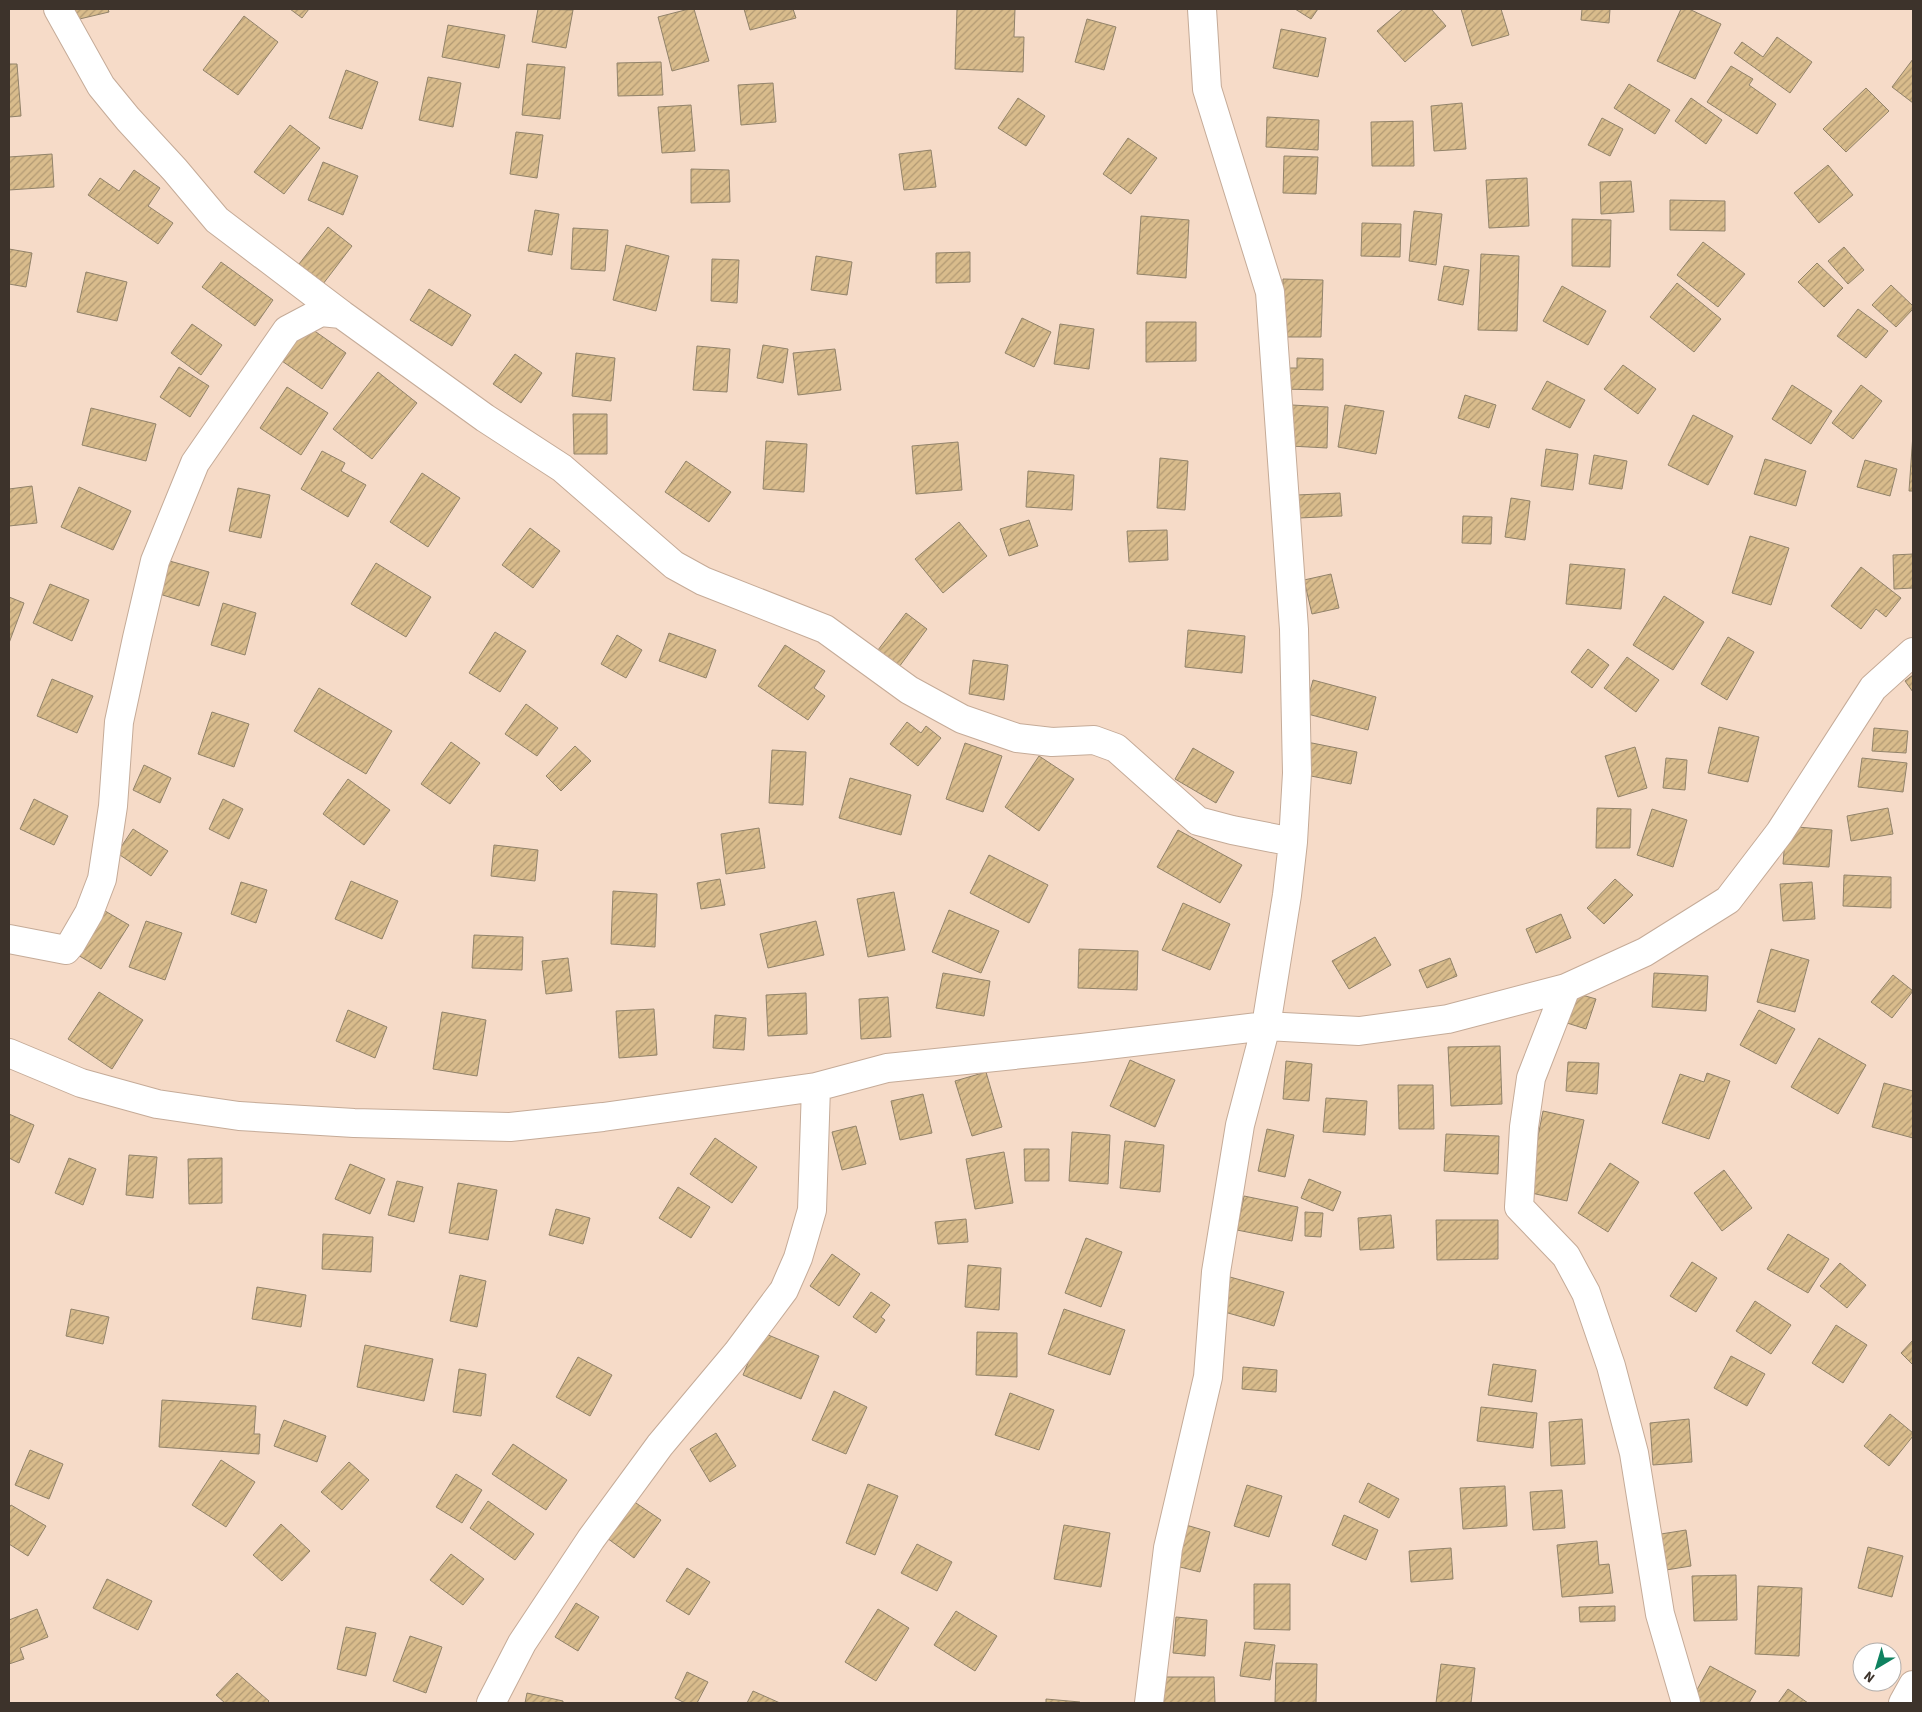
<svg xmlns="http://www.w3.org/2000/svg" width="1922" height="1712" viewBox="0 0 1922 1712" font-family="'Source Sans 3',sans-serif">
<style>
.building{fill:url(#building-hatch);stroke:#92836a}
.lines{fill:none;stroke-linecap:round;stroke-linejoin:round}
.minor-casing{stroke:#c5ab98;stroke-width:30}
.minor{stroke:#fff;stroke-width:28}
</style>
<defs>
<pattern id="building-hatch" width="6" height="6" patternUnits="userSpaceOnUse" patternTransform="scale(1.25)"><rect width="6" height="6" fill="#d9bc8c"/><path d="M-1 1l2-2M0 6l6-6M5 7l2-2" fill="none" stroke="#b19973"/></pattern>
</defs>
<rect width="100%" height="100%" fill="#f6dbc8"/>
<path class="building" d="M68,9H108L109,12L71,21Z
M290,9H309L302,18Z
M538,9L573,10L566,48L532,42Z
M689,9H694L709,61L672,71L658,17Z
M744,9H793L796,18L750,30Z
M957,9H1015L1014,37H1024L1023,72L955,69Z
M1295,9H1318L1311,19Z
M1403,9H1431L1446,26L1405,62L1377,31Z
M1461,9H1501L1509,35L1472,46Z
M1582,9H1610L1609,23L1581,20Z
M1681,9H1689L1721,24L1695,79L1657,61Z
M244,16L278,42L238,95L203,70Z
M1087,19L1116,27L1104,70L1075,62Z
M448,25L505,35L499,68L442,57Z
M1281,29L1326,38L1318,77L1273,68Z
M1777,37L1812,62L1790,93L1734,53L1742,42L1763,57Z
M1913,59V103L1892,87Z
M661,62L663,95L618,96L617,63Z
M9,64H17L21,116L9,117Z
M527,64L565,67L560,119L522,115Z
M1731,66L1753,79L1749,85L1776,104L1757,134L1707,102Z
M346,70L378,82L362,129L329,118Z
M428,77L461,83L453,127L419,120Z
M773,83L776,122L741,125L738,85Z
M1629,84L1670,110L1655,134L1614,108Z
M1866,88L1889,111L1846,152L1823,129Z
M1018,98L1045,116L1026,146L998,128Z
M1691,98L1722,120L1706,144L1675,121Z
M1462,103L1466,149L1434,151L1431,106Z
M691,105L695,151L662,153L658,107Z
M1267,117L1319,120L1318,150L1266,147Z
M1602,118L1623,129L1610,156L1588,145Z
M1413,121L1414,166H1372L1371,122Z
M290,125L320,148L284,194L254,172Z
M516,132L543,135L537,178L510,174Z
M1128,138L1157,158L1131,194L1103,174Z
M931,150L936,187L904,190L899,154Z
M52,154L54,187L9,190V157Z
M1284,156L1318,157L1316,194L1283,193Z
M323,162L358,176L343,215L308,200Z
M1828,165L1853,195L1819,223L1794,193Z
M691,169L729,170L730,202L691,203Z
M134,170L160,188L148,206L173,223L158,244L88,195L100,178L119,191Z
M1527,178L1529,226L1489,228L1486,180Z
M1631,181L1634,212L1601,214L1600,182Z
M1670,200L1725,201V231L1670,230Z
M535,210L559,214L552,255L528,251Z
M1414,211L1442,214L1436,265L1409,261Z
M1141,216L1189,220L1186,278L1137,274Z
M1572,219L1611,220L1610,267L1572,266Z
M1362,223L1401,224L1400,257L1361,256Z
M328,227L352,246L323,284L299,264Z
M573,228L608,230L605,271L571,269Z
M1703,242L1745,274L1718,307L1677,275Z
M626,245L669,256L656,311L613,300Z
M1844,247L1864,270L1848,284L1828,261Z
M9,249L32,253L26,287L9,284Z
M970,252V282L936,283V253Z
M1481,254L1519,256L1517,331L1478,330Z
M816,256L852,262L847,295L811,290Z
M712,259L739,260L737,303L711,301Z
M221,262L273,300L255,326L202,287Z
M1817,263L1843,288L1824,307L1798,282Z
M1444,266L1469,270L1463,305L1438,300Z
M86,272L127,282L117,321L77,312Z
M1283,279L1323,280L1321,337H1282Z
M1677,283L1721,319L1694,352L1650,317Z
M1891,285L1913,306V309L1896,327L1872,305Z
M1562,286L1606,311L1588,345L1543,321Z
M429,289L471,315L452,346L410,320Z
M1858,309L1888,331L1866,358L1837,336Z
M1022,318L1051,332L1034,367L1005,353Z
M1146,322H1196V361L1146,362Z
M192,324L222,345L201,375L171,353Z
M1060,324L1094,329L1089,369L1054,364Z
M306,325L346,353L322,389L282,361Z
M763,345L788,349L783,383L757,378Z
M697,346L730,349L727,392L693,390Z
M835,349L841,390L798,395L793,353Z
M576,353L615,358L611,401L572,396Z
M515,354L542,373L521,403L493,384Z
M1297,358L1323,359V390L1283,389V368H1297Z
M1623,365L1656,389L1638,414L1604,389Z
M179,367L209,386L190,417L160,397Z
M378,372L417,403L372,459L333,429Z
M1547,381L1585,400L1570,428L1532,409Z
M1792,385L1832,411L1811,444L1772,419Z
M1861,385L1882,401L1853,439L1832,423Z
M287,387L328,413L301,455L260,428Z
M1465,395L1496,405L1489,428L1458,418Z
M1292,405L1328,407L1327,448L1290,446Z
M1345,405L1384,411L1376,454L1338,447Z
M91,408L156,424L146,461L82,445Z
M573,414H607V454H574Z
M1693,415L1733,436L1708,485L1668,465Z
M1913,434V491H1909Z
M766,441L807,444L804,492L763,489Z
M958,442L962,490L916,494L912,446Z
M1546,449L1578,454L1573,490L1541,486Z
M322,451L345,463L341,471L366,485L348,517L301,489Z
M1594,455L1627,461L1622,489L1589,484Z
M1160,458L1188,461L1185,510L1157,508Z
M1765,459L1806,471L1796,506L1754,494Z
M1865,460L1897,469L1890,496L1857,487Z
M686,461L731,492L709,522L665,492Z
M1028,471L1074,475L1072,510L1026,507Z
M422,473L460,498L428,547L390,522Z
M32,486L37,523L9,526V489Z
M79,487L131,511L113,550L61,527Z
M238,488L270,495L261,538L229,531Z
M1340,493L1342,516L1299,518L1297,495Z
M1511,498L1530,501L1525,540L1505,537Z
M1463,516L1492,517L1491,544L1462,543Z
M1029,520L1038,546L1009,556L1000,529Z
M959,522L987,556L943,593L915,559Z
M530,528L560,551L533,588L502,565Z
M1167,530L1168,560L1129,562L1127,531Z
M1750,536L1789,548L1771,605L1732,593Z
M1913,554V588L1894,589L1893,555Z
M166,560L209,572L199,606L156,593Z
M376,563L431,597L406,637L351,604Z
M1570,564L1625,569L1621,609L1566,604Z
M1861,567L1901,598L1886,617L1876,609L1861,629L1831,606Z
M1331,574L1339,608L1312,614L1304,580Z
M50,584L89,600L72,641L33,623Z
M1664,596L1704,622L1673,670L1633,645Z
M9,597L24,603L9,643Z
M223,603L256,613L245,655L211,645Z
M906,613L927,629L899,667L878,650Z
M1188,630L1245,636L1242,673L1185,667Z
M495,632L526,651L500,692L469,673Z
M669,633L716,650L706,678L659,661Z
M617,635L642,650L626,678L601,664Z
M1728,637L1754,652L1727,700L1701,684Z
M785,645L825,671L814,688L825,696L808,720L758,686Z
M1588,649L1609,665L1592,688L1571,672Z
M1627,657L1659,680L1636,712L1604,688Z
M973,660L1008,665L1004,700L969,694Z
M1913,675V692L1905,681Z
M52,679L93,696L77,733L37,716Z
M1313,680L1376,697L1368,730L1304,713Z
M319,688L392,731L366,774L294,731Z
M526,704L558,728L537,756L505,734Z
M212,712L249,724L234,767L198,754Z
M907,722L921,733L926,726L941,738L918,766L890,744Z
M1719,727L1759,737L1748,782L1708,773Z
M1874,728L1908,731L1906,753L1872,751Z
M451,742L480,763L450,804L421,784Z
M1307,742L1357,752L1351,784L1301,774Z
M965,743L1002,756L983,812L946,799Z
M575,746L591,761L561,791L546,776Z
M1635,747L1647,788L1618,797L1605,756Z
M1193,748L1234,772L1216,803L1175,779Z
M772,750L806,752L803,805L769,803Z
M1039,756L1074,779L1039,831L1005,807Z
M1666,758L1687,760L1685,790L1663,788Z
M1862,758L1907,763L1903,792L1858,787Z
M144,765L171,778L160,803L133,790Z
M850,778L911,795L901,835L839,818Z
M348,779L390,810L364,845L323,814Z
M34,799L68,816L54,845L20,829Z
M223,799L243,809L229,839L209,829Z
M1597,808L1631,809L1630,848H1596Z
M1888,808L1893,834L1851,841L1847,816Z
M1652,809L1687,820L1673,867L1637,855Z
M1786,826L1832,830L1829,867L1783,864Z
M759,828L765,868L726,874L721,834Z
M133,829L168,851L151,876L117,853Z
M1178,830L1242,865L1220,903L1157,867Z
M494,845L538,850L535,881L491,876Z
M989,855L1048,885L1029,923L970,893Z
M1844,875L1891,877V908L1843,906Z
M720,879L725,905L701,909L697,883Z
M1615,879L1633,895L1604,924L1587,908Z
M351,881L398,901L382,939L335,919Z
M241,882L267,890L256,923L231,914Z
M1812,882L1815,919L1783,921L1780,884Z
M613,891L657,894L655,947L611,944Z
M894,892L905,950L868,957L857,899Z
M1183,903L1230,924L1210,970L1162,950Z
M100,908L129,925L101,969L73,952Z
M949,910L999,931L981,973L932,952Z
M1561,914L1571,938L1536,953L1526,929Z
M146,921L182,933L165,980L129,967Z
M816,921L824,955L768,968L760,934Z
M474,935L523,937L522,970L472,968Z
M1375,937L1391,965L1349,989L1332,961Z
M1079,949L1138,951L1137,990L1078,988Z
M1771,949L1809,960L1795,1012L1757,1002Z
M568,958L572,991L546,994L542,961Z
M1450,958L1457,976L1427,988L1419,970Z
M943,973L990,981L984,1016L936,1008Z
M1654,973L1708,976L1706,1011L1652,1007Z
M1893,975L1913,991L1892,1018L1871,1002Z
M99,992L143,1020L112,1069L68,1039Z
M806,993L807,1034L768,1036L766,995Z
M1575,993L1596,999L1586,1029L1567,1023Z
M888,997L891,1037L861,1039L859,999Z
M654,1009L657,1055L619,1058L616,1011Z
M348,1010L387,1027L375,1058L336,1041Z
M1759,1010L1795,1029L1776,1064L1740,1045Z
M442,1012L486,1020L477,1076L433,1069Z
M715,1015L746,1018L744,1050L713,1048Z
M1819,1038L1866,1065L1838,1114L1791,1087Z
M1500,1046L1502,1104L1451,1106L1448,1047Z
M1130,1060L1175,1080L1155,1127L1110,1106Z
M1286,1061L1312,1064L1309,1101L1283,1099Z
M1568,1062L1599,1063L1597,1094L1566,1091Z
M986,1072L1002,1127L972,1136L955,1081Z
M1707,1073L1730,1081L1709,1139L1662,1123L1680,1074L1704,1082Z
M1884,1083L1913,1091V1138L1872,1127Z
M1398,1085H1433L1434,1129H1399Z
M923,1094L932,1133L900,1140L891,1101Z
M1326,1098L1367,1101L1365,1135L1323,1132Z
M1543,1111L1584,1120L1567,1201L1527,1192Z
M9,1114L34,1125L19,1163L9,1158Z
M856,1126L866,1164L842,1170L832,1132Z
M1267,1129L1294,1135L1285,1177L1258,1171Z
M1072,1132L1110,1135L1108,1184L1069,1181Z
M1446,1134L1499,1136L1498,1174L1444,1171Z
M715,1138L757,1167L732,1203L690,1174Z
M1125,1141L1164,1145L1160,1192L1120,1188Z
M1024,1149H1049V1181H1025Z
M1004,1152L1013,1203L975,1209L966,1159Z
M129,1155L157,1157L153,1198L126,1195Z
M69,1158L96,1169L83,1205L55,1193Z
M222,1158V1203L189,1204L188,1159Z
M1610,1163L1639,1182L1608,1232L1578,1213Z
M350,1164L385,1179L370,1214L335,1199Z
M1724,1170L1752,1208L1722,1231L1694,1193Z
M1309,1179L1341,1192L1333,1211L1301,1198Z
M397,1181L423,1187L414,1222L388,1215Z
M458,1183L497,1190L488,1240L449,1233Z
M678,1187L710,1207L691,1238L659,1218Z
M1244,1196L1298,1207L1292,1241L1237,1230Z
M556,1209L590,1218L583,1244L549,1235Z
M1305,1212L1323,1213L1321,1237L1305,1236Z
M1391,1215L1394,1248L1360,1250L1358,1218Z
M966,1219L968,1242L938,1244L935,1222Z
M1436,1220H1498V1259L1437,1260Z
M323,1234L373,1237L371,1272L322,1269Z
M1788,1234L1829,1259L1808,1293L1767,1269Z
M1086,1238L1122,1252L1101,1307L1065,1293Z
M832,1254L860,1274L839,1306L810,1286Z
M1692,1262L1717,1278L1696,1312L1670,1296Z
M1840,1263L1866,1285L1847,1308L1820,1286Z
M968,1265L1001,1268L999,1310L965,1307Z
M460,1275L486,1281L477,1327L450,1321Z
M1230,1277L1284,1292L1274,1326L1221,1311Z
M257,1287L306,1295L301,1327L252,1319Z
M871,1292L890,1305L881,1317L885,1320L876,1333L853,1317Z
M1755,1301L1791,1325L1771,1354L1736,1331Z
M71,1309L109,1317L103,1344L66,1336Z
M1064,1309L1125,1330L1110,1375L1048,1354Z
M1836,1325L1867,1345L1843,1383L1812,1363Z
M761,1332L819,1356L801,1399L743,1375Z
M977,1332L1017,1333V1377L976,1375Z
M1913,1340V1365L1901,1353Z
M365,1345L433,1359L424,1401L357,1387Z
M1731,1356L1765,1374L1747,1406L1714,1388Z
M578,1357L612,1375L590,1416L556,1397Z
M1493,1364L1536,1370L1532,1402L1488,1395Z
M1243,1367L1277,1370L1276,1392L1242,1389Z
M459,1369L486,1374L481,1416L453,1412Z
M834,1391L867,1407L846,1454L812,1440Z
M1010,1393L1054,1410L1039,1450L995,1435Z
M162,1400L256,1406L254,1434H260L259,1454L159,1447Z
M1481,1407L1537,1413L1533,1448L1477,1441Z
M1890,1414L1913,1433V1436L1889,1466L1864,1446Z
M1582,1419L1585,1464L1551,1466L1549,1422Z
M1689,1419L1692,1462L1653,1465L1650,1423Z
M284,1420L326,1436L317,1462L274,1446Z
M716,1433L736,1466L710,1482L690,1449Z
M513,1444L567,1480L546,1510L492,1474Z
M30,1450L63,1464L49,1499L15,1485Z
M221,1460L255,1482L226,1527L192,1505Z
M349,1462L369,1480L342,1510L321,1492Z
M456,1474L482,1490L462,1523L436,1507Z
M1368,1483L1399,1499L1389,1518L1359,1502Z
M868,1484L898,1496L875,1555L846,1543Z
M1247,1485L1282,1496L1269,1537L1234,1526Z
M1505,1486L1507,1526L1463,1529L1460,1488Z
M1562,1490L1565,1528L1533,1530L1530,1492Z
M488,1501L534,1534L515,1560L470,1528Z
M633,1501L661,1520L634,1558L607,1538Z
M11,1505L46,1526L28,1556L9,1544V1508Z
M1344,1515L1378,1530L1366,1560L1332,1545Z
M281,1524L310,1551L282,1581L253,1555Z
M1064,1525L1110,1533L1101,1587L1054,1579Z
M1186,1525L1210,1532L1200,1572L1176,1566Z
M1686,1530L1691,1566L1666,1570L1661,1534Z
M1597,1541L1599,1565L1609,1564L1613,1593L1562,1597L1557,1545Z
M917,1544L952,1562L937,1591L901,1573Z
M1868,1547L1903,1556L1892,1597L1858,1588Z
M1451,1548L1453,1579L1411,1582L1409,1551Z
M451,1554L484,1579L463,1605L430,1580Z
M687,1568L710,1582L689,1615L666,1601Z
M1736,1575L1737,1620L1694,1621L1692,1576Z
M107,1579L152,1601L138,1630L93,1608Z
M1254,1584H1290V1630L1254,1629Z
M1758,1586L1802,1588L1799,1656L1755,1654Z
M576,1603L599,1617L578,1651L555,1637Z
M1615,1606V1621L1580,1622L1579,1607Z
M37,1609L48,1637L20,1648L24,1659L9,1664V1620Z
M878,1609L909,1628L876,1681L845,1662Z
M956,1611L997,1636L975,1671L934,1645Z
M1176,1617L1207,1620L1205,1656L1173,1653Z
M346,1627L376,1633L366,1676L337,1669Z
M410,1636L442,1647L426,1693L393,1681Z
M1245,1642L1275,1645L1270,1680L1240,1676Z
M1276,1663L1317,1664L1316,1703H1275Z
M1441,1664L1475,1668L1471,1703H1436Z
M1710,1666L1756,1691L1749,1703H1700L1692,1699Z
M687,1672L708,1682L697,1703H685L675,1698Z
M237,1673L269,1701L267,1703H225L216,1695Z
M1163,1677H1214L1215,1703H1163Z
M1788,1689L1808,1703H1778Z
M753,1691L780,1703H747Z
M527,1693L563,1701V1703H525Z
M1046,1699L1080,1702L1079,1703H1046Z"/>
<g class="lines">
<g class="minor-casing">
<path id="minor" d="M58,9L101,86L128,119L175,170L217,220L341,314L485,418L562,468L674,565L703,581L825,629L909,690L962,719L1017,738L1052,742L1094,740L1116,748L1198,821L1232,830L1293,842
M9,939L66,950L71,944L89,913L102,879L113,806L119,722L137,638L155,561L195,463L287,330L321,312L341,314
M1566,988L1531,1078L1524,1127L1519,1207L1566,1256L1586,1293L1611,1366L1634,1453L1660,1614L1686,1703
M9,1053L81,1083L157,1104L239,1116L354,1123L510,1127L603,1117L816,1087L887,1068L1082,1048L1266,1026L1359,1031L1448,1019L1566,988L1645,952L1728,900L1780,832L1873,688L1913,652
M491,1703L522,1643L591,1539L660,1445L737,1353L784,1290L798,1258L812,1210L816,1087
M1149,1703L1168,1548L1208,1377L1216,1272L1240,1125L1266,1026L1287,895L1293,842L1297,773L1294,629L1270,292L1207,89L1202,9
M1903,1703L1913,1685"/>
</g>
<use href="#minor" class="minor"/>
</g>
<rect width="1922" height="1712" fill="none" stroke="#3d332b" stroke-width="20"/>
<g transform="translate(1877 1667) rotate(218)"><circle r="24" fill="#ffffff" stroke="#b1adaa"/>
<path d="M0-4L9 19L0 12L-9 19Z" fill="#0f8260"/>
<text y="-8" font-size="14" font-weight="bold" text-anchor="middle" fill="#3d332b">N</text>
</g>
</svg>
